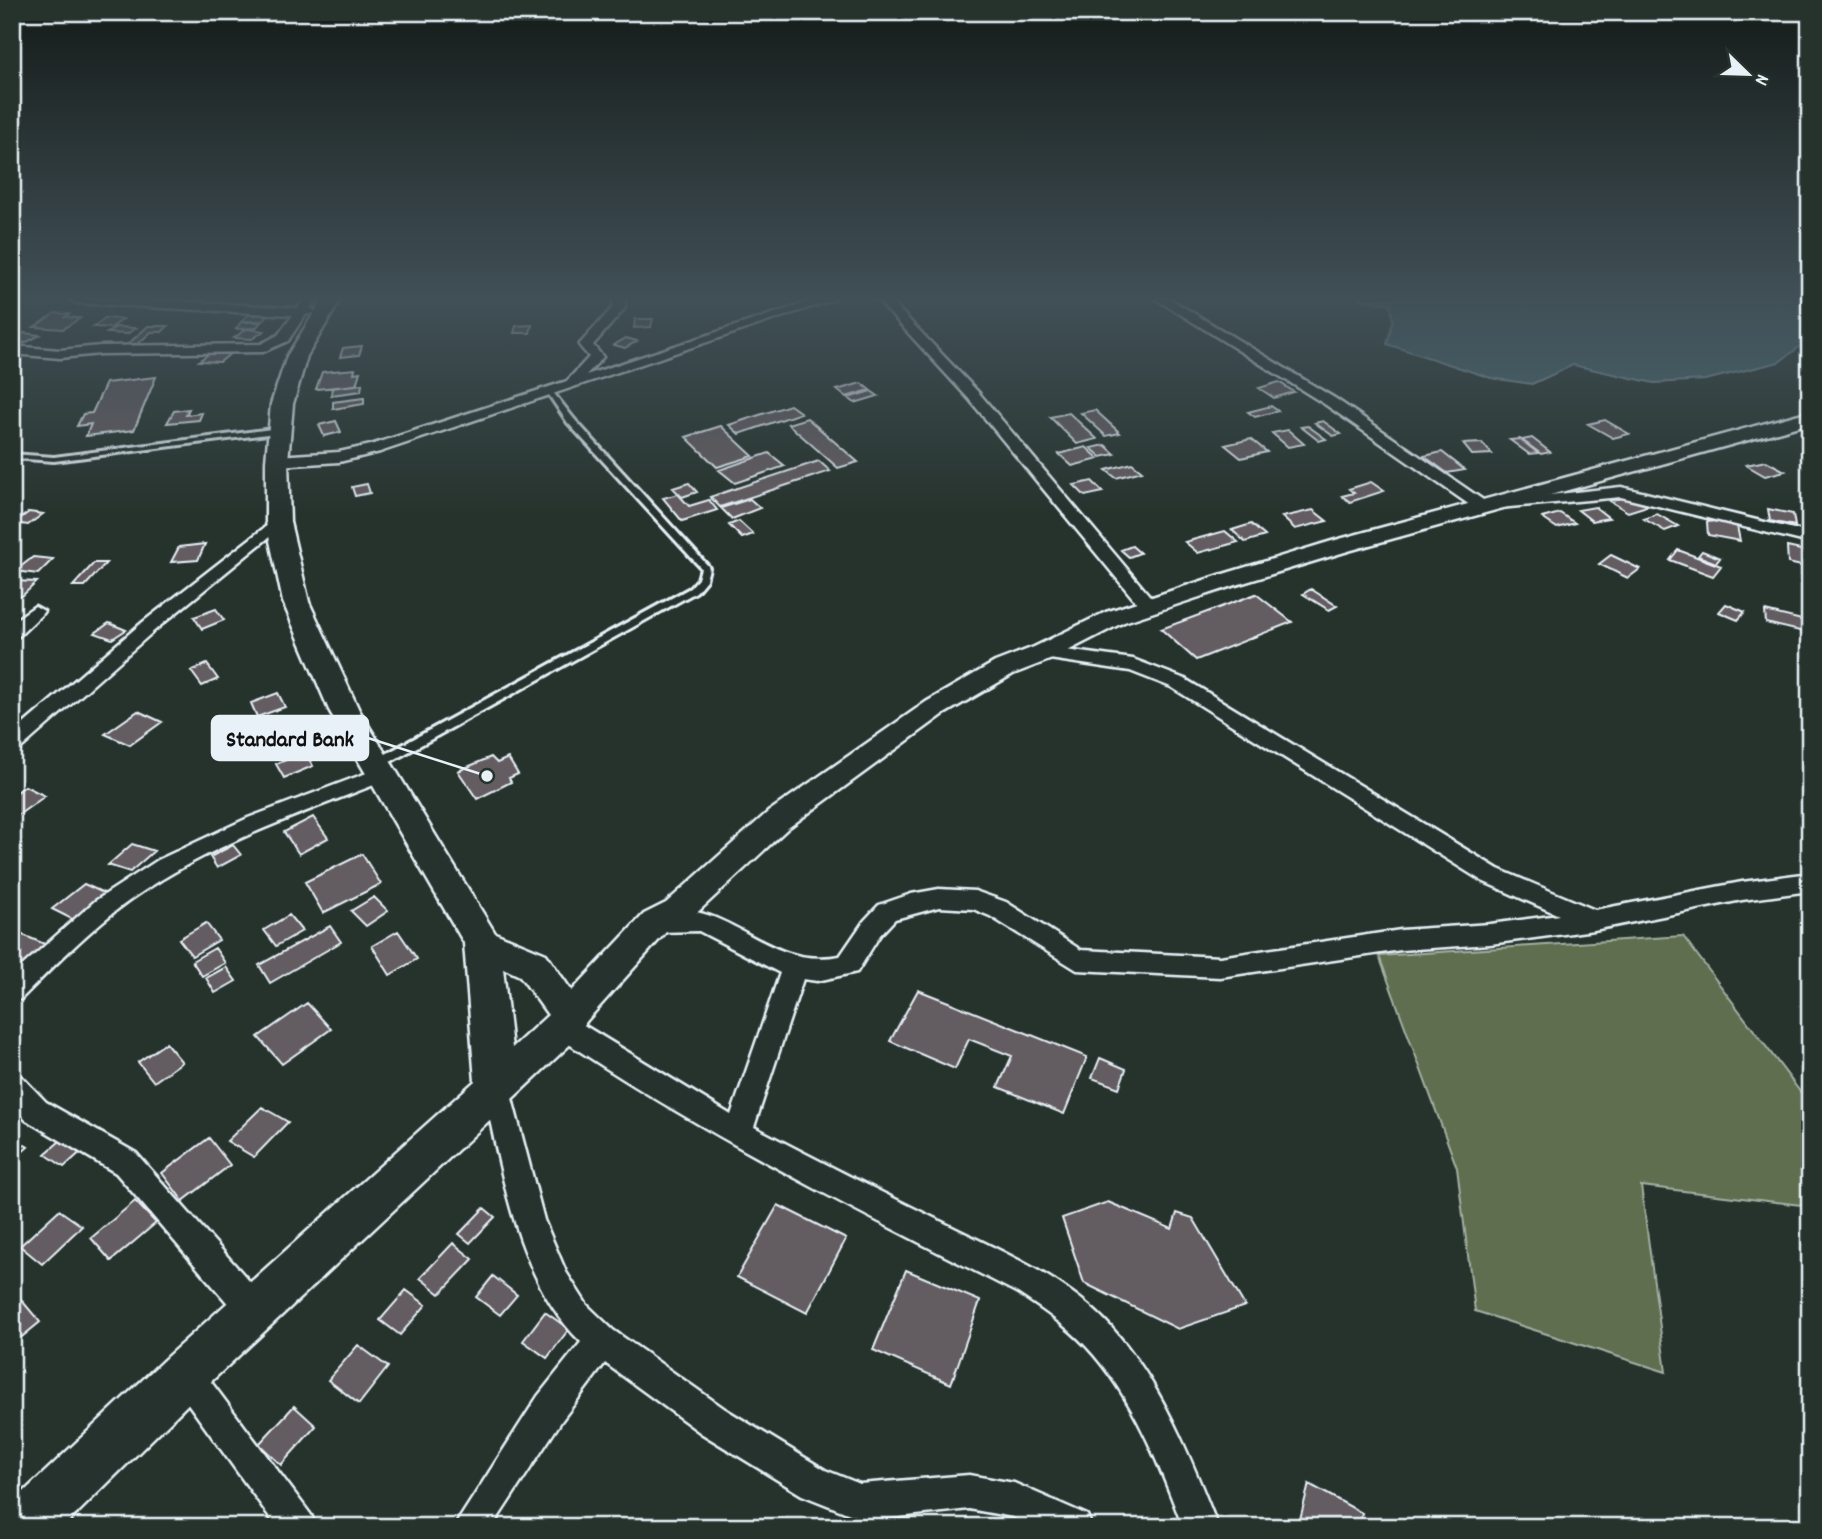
<svg xmlns="http://www.w3.org/2000/svg" width="1822" height="1539" viewBox="0 0 1822 1539" font-family="Dekko,sans-serif">
<style>
.green{fill:#5e6e50;stroke:#a3b0a4;stroke-width:2}
.water{fill:#48686f;stroke:#889fa6;stroke-width:2}
.building{fill:#635b61;stroke:#e8f1f8;stroke-width:2}
.lines{fill:none;stroke-linecap:round;stroke-linejoin:round}
.service-casing{stroke:#e8f1f8;stroke-width:6}
.minor-casing{stroke:#e8f1f8;stroke-width:5}
.tertiary-casing{stroke:#e8f1f8;stroke-width:5}
.secondary-casing{stroke:#e8f1f8;stroke-width:5}
.service{fill:#26332d;fill-rule:evenodd}
.minor{fill:#26332d;fill-rule:evenodd}
.tertiary{fill:#26332d;fill-rule:evenodd}
.secondary{fill:#26332d;fill-rule:evenodd}
.leader{fill:none;stroke:#e8f1f8;stroke-width:2.5}
.callout-dot{fill:#e8f1f8;stroke:#26332d;stroke-width:2.5}
.callout{fill:#e8f1f8;stroke:#e8f1f8;stroke-width:2.5}
.callout-label{font-size:23px;text-anchor:middle;font-weight:bold;fill:#111}
</style>
<rect width="100%" height="100%" fill="#26332d"/>
<filter id="ink" filterUnits="userSpaceOnUse"><feTurbulence type="fractalNoise" baseFrequency=".0143" numOctaves="2"/><feDisplacementMap in="SourceGraphic" scale="14" xChannelSelector="R" yChannelSelector="G"/><feConvolveMatrix kernelMatrix="1 2 1 2 8 2 1 2 1" color-interpolation-filters="sRGB"/></filter>
<g filter="url(#ink)">
<path class="green" d="M1683,936L1810,1105V1206L1641,1186L1666,1372L1475,1311L1457,1168L1379,956Z"/>
<path class="water" d="M1357,299H1810V339L1779,362L1705,380L1654,383L1573,365L1532,384L1491,378L1387,344L1393,320L1390,304Z"/>
<path class="building" d="M55,313L69,314L65,317L80,318L63,329L34,327Z
M248,315H268L263,321H242Z
M105,318L123,319L111,328L93,327Z
M635,319H653L651,327L634,328Z
M241,322H261L256,328L236,329Z
M532,325L530,333H514L516,326Z
M148,326H168L162,332H151L138,344H128Z
M116,327L136,328L127,334L107,333Z
M246,329L264,331L252,339L234,338Z
M24,333L40,335L25,343L12,342Z
M626,338L637,341L625,348L614,345Z
M362,346L359,355L340,357L343,348Z
M211,352L231,353L220,362L199,361Z
M355,369L354,373L360,372L356,385L316,389L322,372Z
M156,377L134,430L86,436L91,424L77,426L83,414L92,413L106,383Z
M1279,382L1294,392L1274,398L1259,388Z
M861,383L870,390L846,397L837,390Z
M362,384L361,391L331,395L332,388Z
M871,391L878,396L855,403L848,398Z
M364,398V404L333,409V402Z
M790,405L801,413L739,434L729,425Z
M1271,406L1278,411L1255,417L1248,412Z
M189,409L186,415L202,413L199,420L167,423L174,411Z
M1095,410L1120,433L1106,436L1081,413Z
M1069,413L1097,439L1077,444L1050,417Z
M807,418L858,462L838,468L788,424Z
M1605,420L1629,434L1613,438L1588,424Z
M336,421L341,432L324,436L319,425Z
M1323,421L1341,434L1333,436L1315,423Z
M721,426L753,456L717,467L686,437Z
M1308,426L1326,439L1319,441L1301,427Z
M1288,430L1304,444L1288,447L1272,433Z
M1532,438L1550,452L1541,454L1522,440Z
M1251,439L1267,452L1241,458L1225,445Z
M1520,439L1538,453L1529,454L1510,440Z
M1482,443L1492,454L1472,455L1463,444Z
M1105,445L1115,454L1101,457L1091,448Z
M1086,447L1099,459L1072,466L1059,454Z
M1442,452L1465,470L1447,473L1424,456Z
M769,453L785,466L735,483L719,470Z
M819,461L830,471L720,507L710,497Z
M1766,461L1785,471L1765,476L1746,465Z
M1132,463L1142,471L1116,478L1106,470Z
M1092,481L1103,492L1085,496L1074,485Z
M1371,482L1384,491L1350,502L1342,496L1354,493L1349,489Z
M689,483L697,492L682,497L673,488Z
M367,484L370,493L355,496L352,487Z
M678,494L689,506L709,500L717,510L682,521L663,498Z
M1629,495L1647,506L1628,512L1610,501Z
M750,499L760,508L732,519L721,508Z
M1595,507L1609,518L1592,521L1578,510Z
M1768,509L1793,514L1795,526L1770,521Z
M1313,510L1327,521L1295,529L1282,517Z
M29,512L43,514L28,525L14,523Z
M1560,513L1575,523L1557,528L1542,518Z
M1657,514L1678,526L1665,531L1644,519Z
M739,521L753,534L742,538L729,525Z
M1716,521L1737,526L1740,541L1708,535L1707,522Z
M1251,524L1265,536L1245,542L1232,530Z
M1225,531L1238,542L1198,553L1185,542Z
M205,544L198,560L171,562L179,547Z
M1132,546L1140,553L1129,557L1121,550Z
M1787,547L1810,552V568L1788,563Z
M1678,550L1721,566L1713,576L1670,560Z
M1702,551L1720,558L1716,563L1698,556Z
M1611,555L1640,569L1628,578L1599,564Z
M33,557L53,559L38,574L15,571Z
M94,563H106L85,586H73Z
M12,581L37,582L22,596L12,595Z
M1311,589L1337,606L1329,610L1303,594Z
M1256,594L1292,622L1196,660L1161,629Z
M1726,604L1745,612L1738,620L1719,612Z
M216,609L224,620L202,629L194,617Z
M1765,611L1802,620L1804,632L1766,623Z
M109,623L126,630L112,639L95,633Z
M207,664L218,679L202,686L191,671Z
M278,693L285,707L257,717L251,703Z
M138,711L162,722L130,745L105,734Z
M305,752L313,766L284,778L276,764Z
M491,757L497,763L508,758L518,774L509,778L511,782L477,799L458,771Z
M25,786L45,796L14,818L12,796Z
M313,817L328,838L299,854L284,832Z
M132,844L154,851L130,872L108,865Z
M233,845L241,855L217,868L210,857Z
M362,854L381,884L323,913L305,882Z
M84,884L106,894L74,920L52,909Z
M374,897L388,911L366,926L351,911Z
M289,915L302,931L276,946L264,930Z
M206,923L219,940L192,956L179,939Z
M330,926L341,942L270,983L259,965Z
M398,931L417,959L390,975L372,946Z
M23,935L47,945L14,973L12,943Z
M215,948L225,963L202,976L192,961Z
M226,967L236,981L215,993L206,978Z
M918,990L1087,1057L1064,1114L998,1087L1012,1056L969,1039L955,1069L890,1041Z
M307,1003L331,1029L282,1064L258,1037Z
M166,1043L182,1062L154,1082L138,1062Z
M1100,1058L1126,1069L1119,1088L1092,1078Z
M262,1107L288,1122L254,1157L227,1141Z
M67,1135L85,1148L64,1167L45,1154Z
M12,1137L28,1147L12,1161Z
M209,1138L230,1165L183,1201L162,1173Z
M135,1201L156,1223L111,1261L91,1238Z
M1108,1202L1172,1229L1177,1213L1193,1218L1245,1306L1178,1329L1084,1283L1062,1218Z
M778,1205L846,1239L807,1313L737,1277Z
M484,1208L495,1217L470,1243L459,1234Z
M59,1210L82,1226L42,1264L20,1246Z
M453,1243L473,1259L440,1294L420,1278Z
M906,1270L980,1301L951,1384L873,1350Z
M493,1276L517,1295L500,1315L476,1297Z
M406,1290L426,1305L400,1335L380,1320Z
M18,1296L40,1322L12,1345V1301Z
M545,1312L569,1329L547,1358L523,1341Z
M358,1345L388,1367L359,1404L328,1380Z
M294,1406L316,1426L281,1465L259,1444Z
M1309,1484L1362,1513L1359,1527H1298Z"/>
<g class="lines">
<g class="service-casing">
<path id="service" d="M548,391H552L574,419L708,566L709,568L706,580L696,592L381,767H373L372,764L373,761L690,588L698,579L701,568L568,423L547,392Z
M280,428L284,430L283,432L54,461L12,458V454L54,457Z"/>
</g>
<g class="minor-casing">
<path id="minor" d="M70,299H135L298,308L304,299H316L310,308L317,312L305,315L288,341L263,352L100,354L60,358L12,354V346L60,350L100,346L261,344L278,335L293,315L76,303Z
M613,299H625V308L593,345L603,357L586,375L818,299H835L380,452L339,462L277,466L269,461L277,456L339,452L371,445L567,381L589,357L579,345L613,307Z
M877,299H889L979,393L1154,601L1157,605L1154,609H1142L969,399Z
M1156,299H1170L1336,399L1486,502L1621,487L1810,533V543L1621,497L1477,510L1326,405Z
M278,517L284,519V525L155,630L19,750L12,752V734L143,622Z
M35,606L44,611L41,615L19,636L12,638V622Z
M1043,647L1133,659L1185,679L1498,869L1595,910L1742,882L1810,873V891L1742,900L1594,930L1490,944L1401,950L1220,977L1077,970L990,916L973,909L939,907L895,919L880,935L857,972L817,981L803,979L754,1127C817,1160 880,1192 944,1223C1002,1252 1066,1278 1110,1326C1162,1383 1190,1457 1218,1527H1183C1159,1464 1133,1396 1086,1346C1066,1325 1042,1309 1018,1293C860,1212 701,1134 554,1034L550,1026L554,1018L563,1015L572,1018L731,1115L780,973L699,931L659,932L651,929L647,922L651,915C726,890 760,971 840,956L864,921L879,905L911,894L939,889L975,891L1006,902L1081,950L1220,957L1401,930L1490,924L1559,915L1482,881L1171,687L1130,671L1036,657L1034,653Z
M380,768L387,770L391,775L387,780C305,812 219,841 145,890C98,920 60,960 21,999L12,1002V975L95,901L158,860L248,818Z
M12,1074L22,1077L46,1102L136,1153L265,1299L270,1310L265,1321L254,1326L243,1321L116,1173L26,1120L12,1105Z
M496,1075L506,1078L509,1087L544,1220L566,1272L587,1305L613,1330L725,1409L825,1470L860,1484L969,1475L1014,1483L1087,1515L1092,1527H1034L1013,1517L969,1509L890,1518H860L802,1495L701,1433L605,1363L562,1420L492,1527H454L538,1396L581,1342C517,1280 502,1171 483,1087L486,1078Z
M185,1357L196,1362L311,1515L316,1527H277L174,1384L169,1373L174,1362Z"/>
</g>
<g class="tertiary-casing">
<path id="tertiary" d="M1810,411V423L1348,551L1236,585L1124,622L1052,659L1013,674L944,714L788,828L688,921L666,932L582,1026L570,1031L558,1026L553,1016L558,1006L644,914L666,903L768,812L926,702L995,662L1034,647L1106,612L1220,575L1332,541Z"/>
</g>
<g class="secondary-casing">
<path id="secondary" d="M323,299H341L307,356L293,404L288,461L290,522L309,602L359,710L495,933L546,954L589,1016L577,1038L202,1390L63,1527H12V1503L168,1356L475,1081L464,943L329,710L283,602L266,522V461L271,404L287,356ZM503,968L520,976L548,1015L512,1048Z"/>
</g>
<use href="#service" class="service"/>
<use href="#minor" class="minor"/>
<use href="#tertiary" class="tertiary"/>
<use href="#secondary" class="secondary"/>
</g>
</g>
<linearGradient id="sky" x2="0" y2="1"><stop stop-color="#151c19"/><stop offset="0.58" stop-color="#415057"/><stop offset="1" stop-color="#415057" stop-opacity="0"/></linearGradient>
<rect width="1822" height="514" fill="url(#sky)"/>
<path class="leader" d="M487 776L368 738"/>
<circle class="callout-dot" cx="487" cy="776" r="7"/>
<rect class="callout" x="212" y="716" width="156" height="44" rx="7"/>
<g class="callout-label">
<text x="290" y="746">Standard Bank</text>
</g>
<rect width="1822" height="1539" fill="none" stroke="#26332d" stroke-width="42"/>
<rect x="21" y="21" width="1780" height="1497" fill="none" stroke="#e8f1f8" stroke-width="2.5" filter="url(#ink)"/>
<g transform="translate(1748 74) rotate(113)" stroke="#26332d" stroke-width="5" paint-order="stroke">
<path d="M0-5L12 26L0 18L-12 26Z" fill="#e8f1f8"/>
<text y="-10" font-size="19" font-weight="bold" text-anchor="middle" fill="#e8f1f8">N</text>
</g>
</svg>
